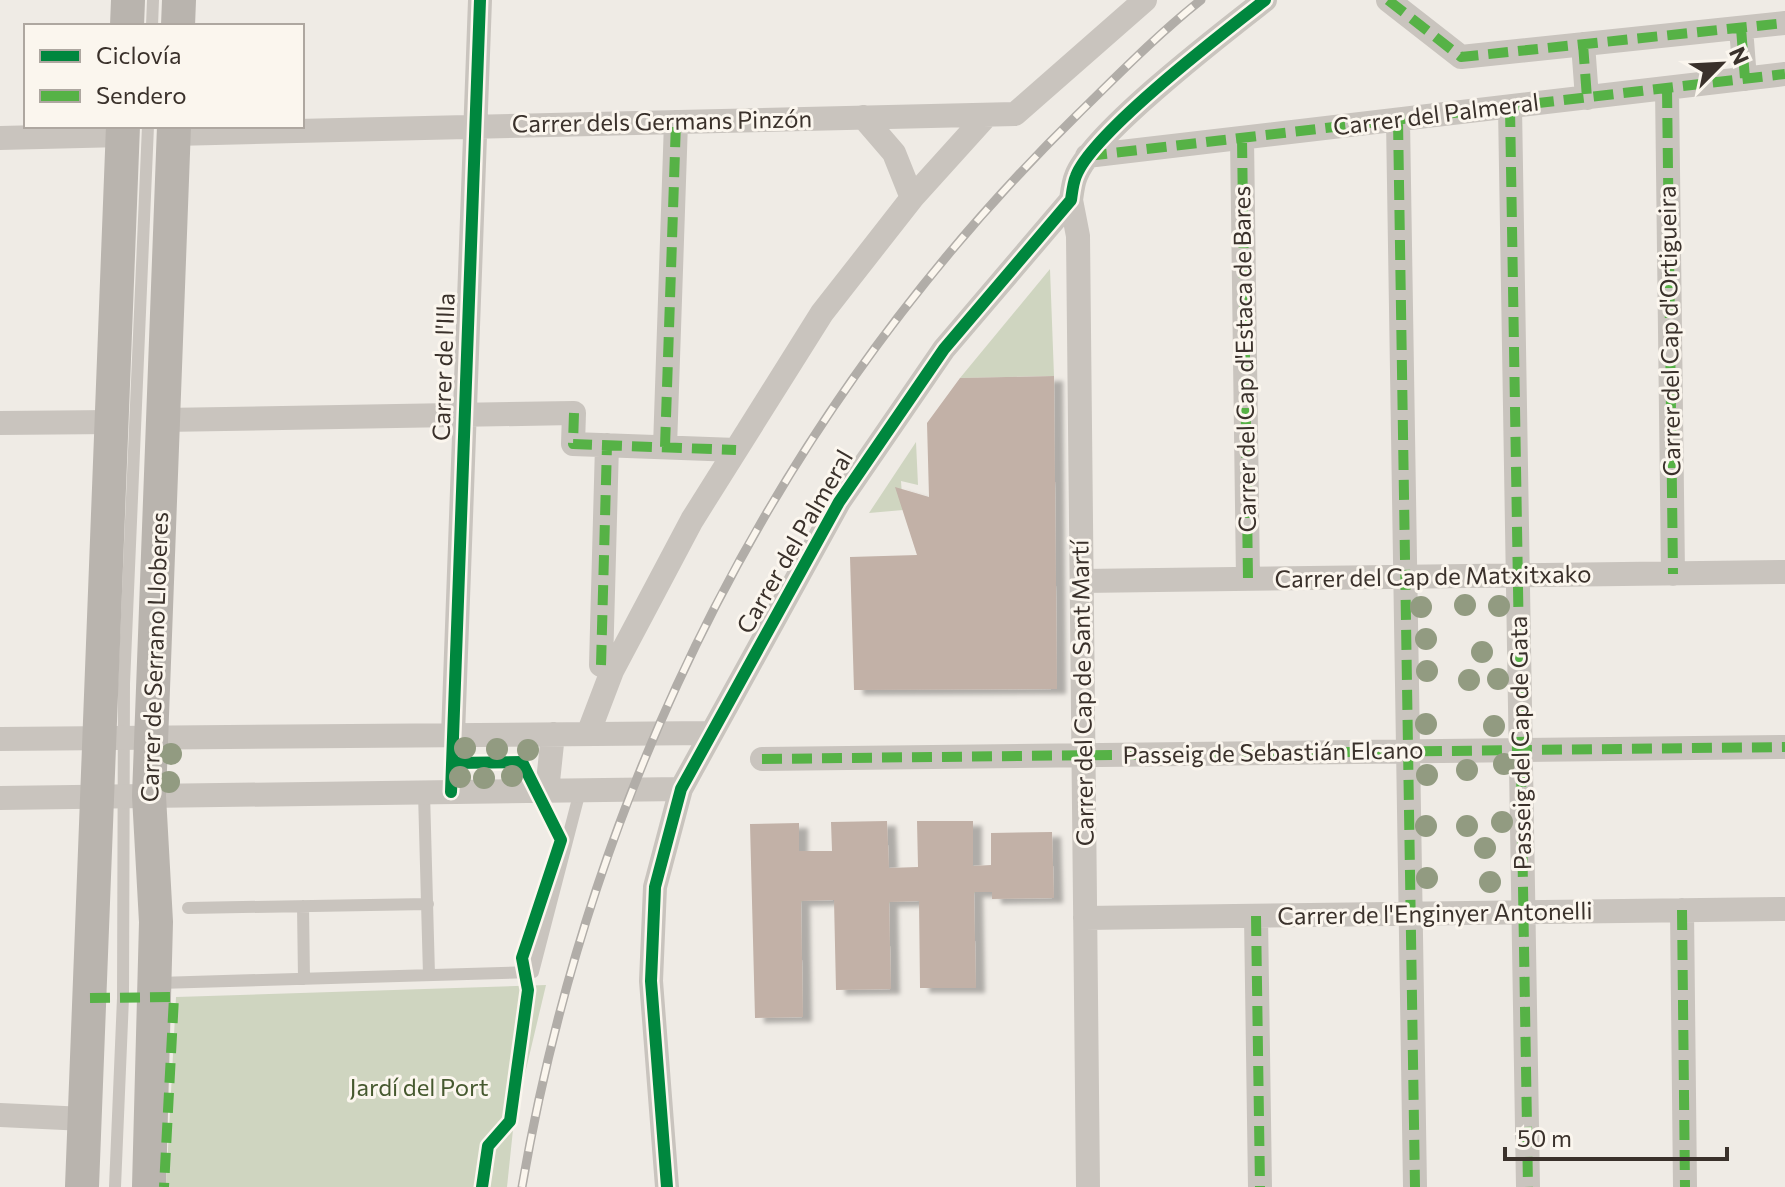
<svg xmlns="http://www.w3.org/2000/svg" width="1785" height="1187" viewBox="0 0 1785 1187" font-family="Commissioner,sans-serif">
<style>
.green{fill:#cfd5c0}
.building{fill:#c2b1a7;filter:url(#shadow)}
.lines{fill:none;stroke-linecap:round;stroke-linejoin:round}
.lane{stroke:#c9c4be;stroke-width:12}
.street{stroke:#c9c4be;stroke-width:24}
.secondary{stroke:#b9b4ae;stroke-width:34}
.rail-casing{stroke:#b1ada8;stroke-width:9}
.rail{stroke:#fbf6ee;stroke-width:6;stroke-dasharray:18;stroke-linecap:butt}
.quiet{stroke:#56b246;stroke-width:10;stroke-dasharray:20 10;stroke-linecap:butt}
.cycleway-casing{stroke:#fbf6ee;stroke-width:17}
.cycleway{stroke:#00873e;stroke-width:12}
.tree{fill:#929b81}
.labels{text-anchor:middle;stroke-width:6;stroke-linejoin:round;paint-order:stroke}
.street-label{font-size:24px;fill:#3a312b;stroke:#fbf6ee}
.park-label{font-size:24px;fill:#46592f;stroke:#fbf6ee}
</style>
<defs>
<filter id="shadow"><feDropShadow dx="9" dy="5" stdDeviation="2" flood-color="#0004"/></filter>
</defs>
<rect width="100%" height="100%" fill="#efebe5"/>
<path class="green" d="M1050,269L1054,376L960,378Z
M916,442L918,485L901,481L903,510L869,513Z
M546,985L514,1120L507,1187H166L176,997Z"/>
<path class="building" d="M1054,376L1057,689L854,690L850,557L917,555L895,487L929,497L927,423L960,378Z
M887,821L889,868L918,867L917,821H973V866L991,865V833L1052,832L1054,898L992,899V892H974L976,988H920L919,901L889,902L891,989L836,990L834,900L801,901L803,1017L755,1018L750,824L799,823V851H832L831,822Z"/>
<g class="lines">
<path class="lane" d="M152,26L153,0
M424,793L429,975
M303,906L304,979
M188,908L428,904
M158,983L533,972L580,791
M115,1187L123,998L124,684L148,126"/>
<path class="street" d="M1388,0L1461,57L1785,23
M1741,28L1745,79
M1583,44L1587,98
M1667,88L1673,574
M1510,107L1528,1187
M863,117L894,153L912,198
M1398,120L1415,1187
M174,134L1015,114L1145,0
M0,138L123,135
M1242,138L1248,579
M1087,156L1785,74
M1071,200L1078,236L1088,1187
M163,420L574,413L573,444L736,450
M0,423L112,422
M665,447L676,122
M1082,581L1785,572
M601,665L607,445
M588,734L612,671L692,520L822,313L912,198L987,115
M453,735L480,0
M0,739L711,733
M762,759L1785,747
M547,791L553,734
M0,798L681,789
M1682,910L1685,1187
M1256,916L1260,1187
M1085,918L1785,909
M0,1115L85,1119
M667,1187L651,981L655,887L681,789L839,502L944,349L1071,200C1072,193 1073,183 1076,176C1092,133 1224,32 1265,0"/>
<path class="secondary" d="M127,26L128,0
M178,26L179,0
M82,1187L123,126
M149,1187L156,922L149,796L174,126"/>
<g class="rail-casing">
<path id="rail" d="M522,1187C592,780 782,404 1077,115C1118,75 1157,35 1201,0"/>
</g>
<use href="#rail" class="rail"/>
<path class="quiet" d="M1388,0L1461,57L1785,23
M1741,28L1745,79
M1583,44L1587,98
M1667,88L1673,574
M1510,107L1528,1187
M1398,120L1415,1187
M1242,138L1248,579
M1087,156L1785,74
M574,413L573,444L736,450
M665,447L676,122
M601,665L607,445
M762,759L1785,747
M1682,910L1685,1187
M1256,916L1260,1187
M90,998L174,997L164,1187"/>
<g class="cycleway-casing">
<path id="cycleway" d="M452,763L522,762L561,840L522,958L528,990L510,1121L488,1146L482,1187
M451,792L480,0
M667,1187L651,981L655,887L681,789L839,502L944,349L1071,200C1072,193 1073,183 1076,176C1092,133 1224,32 1265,0"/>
</g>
<use href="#cycleway" class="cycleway"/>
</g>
<g class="tree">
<circle cx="1465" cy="605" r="11"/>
<circle cx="1499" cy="606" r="11"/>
<circle cx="1421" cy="607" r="11"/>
<circle cx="1426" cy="639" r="11"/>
<circle cx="1482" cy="652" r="11"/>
<circle cx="1427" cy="671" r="11"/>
<circle cx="1498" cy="679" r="11"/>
<circle cx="1469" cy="680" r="11"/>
<circle cx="1426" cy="724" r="11"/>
<circle cx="1494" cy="726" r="11"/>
<circle cx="465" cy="748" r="11"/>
<circle cx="497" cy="749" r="11"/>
<circle cx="528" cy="750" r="11"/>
<circle cx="171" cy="754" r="11"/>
<circle cx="1504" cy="764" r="11"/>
<circle cx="1467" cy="770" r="11"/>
<circle cx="1427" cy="775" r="11"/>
<circle cx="512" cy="776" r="11"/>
<circle cx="460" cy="777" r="11"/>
<circle cx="484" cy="778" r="11"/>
<circle cx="169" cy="782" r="11"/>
<circle cx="1502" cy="822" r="11"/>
<circle cx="1426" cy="826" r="11"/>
<circle cx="1467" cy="826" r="11"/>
<circle cx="1485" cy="848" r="11"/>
<circle cx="1427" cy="878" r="11"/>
<circle cx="1490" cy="882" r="11"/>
</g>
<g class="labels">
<g class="street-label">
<text transform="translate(1436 115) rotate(-7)" y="8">Carrer del Palmeral</text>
<text transform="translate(662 122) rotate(-1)" y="8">Carrer dels Germans Pinzón</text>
<text transform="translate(1670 331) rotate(-91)" y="8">Carrer del Cap d'Ortigueira</text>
<text transform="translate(1245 359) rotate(-91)" y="8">Carrer del Cap d'Estaca de Bares</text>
<text transform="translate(444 367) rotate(-88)" y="8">Carrer de l'Illa</text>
<text transform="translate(795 542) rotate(-60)" y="8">Carrer del Palmeral</text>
<text transform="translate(1433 577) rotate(-1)" y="8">Carrer del Cap de Matxitxako</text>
<text transform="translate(155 657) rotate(-88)" y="8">Carrer de Serrano Lloberes</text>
<text transform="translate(1083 693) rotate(-91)" y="8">Carrer del Cap de Sant Martí</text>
<text transform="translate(1521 743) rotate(-91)" y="8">Passeig del Cap de Gata</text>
<text transform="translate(1273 753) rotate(-1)" y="8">Passeig de Sebastián Elcano</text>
<text transform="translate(1435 914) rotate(-1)" y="8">Carrer de l'Enginyer Antonelli</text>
</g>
<g class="park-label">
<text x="419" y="1096">Jardí del Port</text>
</g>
</g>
<rect x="24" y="24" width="280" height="104" fill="#fbf6ee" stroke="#aea7a0" stroke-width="2"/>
<rect x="40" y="50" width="40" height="12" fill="#00873e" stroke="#aea7a0" stroke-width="2"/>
<text x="96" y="64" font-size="24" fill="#3a312b">Ciclovía</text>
<rect x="40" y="90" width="40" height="12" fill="#56b246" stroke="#aea7a0" stroke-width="2"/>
<text x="96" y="104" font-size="24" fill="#3a312b">Sendero</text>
<g transform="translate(1721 64) rotate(66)" stroke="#fbf6ee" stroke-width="6" paint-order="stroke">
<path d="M0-6L14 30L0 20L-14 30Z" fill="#3a312b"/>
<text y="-12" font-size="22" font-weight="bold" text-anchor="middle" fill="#3a312b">N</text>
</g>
<path d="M1505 1147v12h222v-12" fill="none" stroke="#3a312b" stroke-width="4"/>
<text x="1517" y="1147" font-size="24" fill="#3a312b" stroke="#fbf6ee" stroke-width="6" paint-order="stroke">50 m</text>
</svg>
